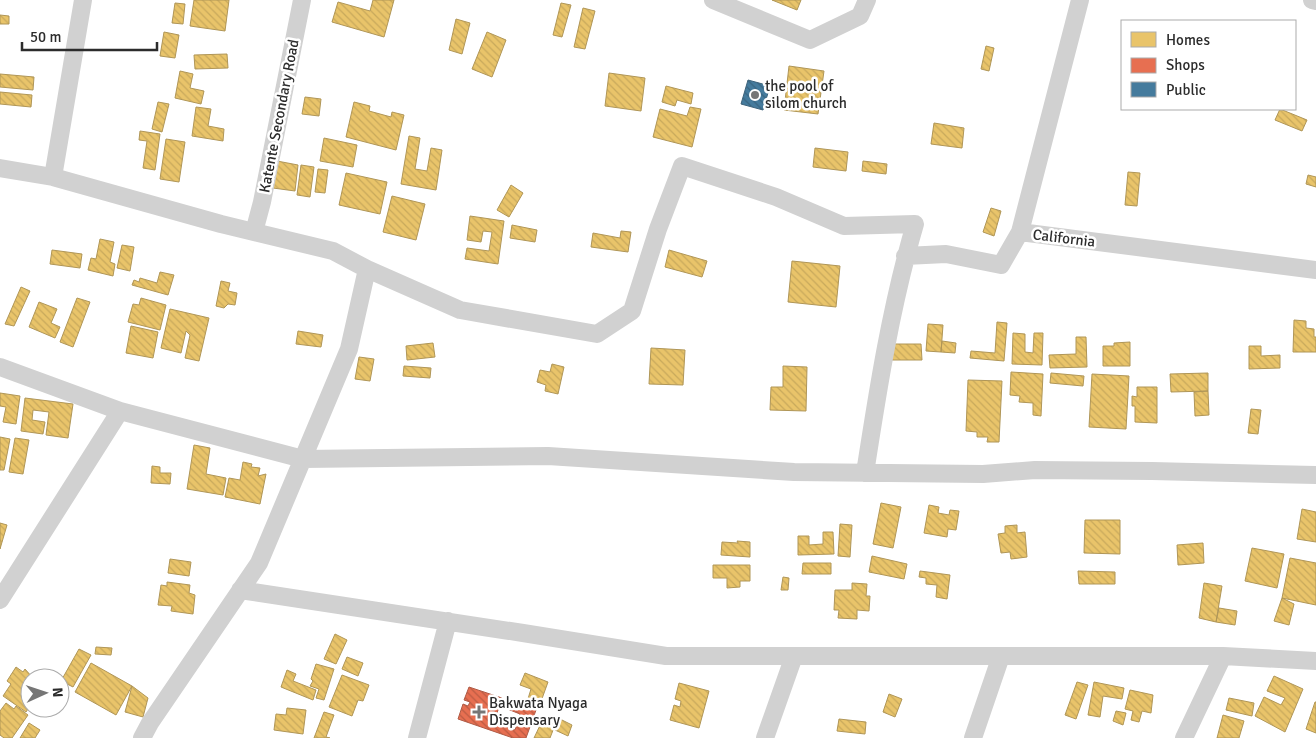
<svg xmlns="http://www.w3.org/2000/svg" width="1316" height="738" viewBox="0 0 1316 738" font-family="Signika,sans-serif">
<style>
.homes{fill:url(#homes-back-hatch);stroke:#b09657}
.shops{fill:url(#shops-back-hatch);stroke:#af5b46}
.public{fill:url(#public-back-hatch);stroke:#3e637b}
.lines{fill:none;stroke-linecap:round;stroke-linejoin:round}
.minor{stroke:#d1d1d1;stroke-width:18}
.poi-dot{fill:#767676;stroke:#fff;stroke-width:2}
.labels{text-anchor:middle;stroke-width:5;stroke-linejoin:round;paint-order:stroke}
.poi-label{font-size:15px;fill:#2c2c2c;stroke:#fff;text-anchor:start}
.street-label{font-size:15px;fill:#2c2c2c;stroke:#fff}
</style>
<defs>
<pattern id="homes-back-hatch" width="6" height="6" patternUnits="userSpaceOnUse" patternTransform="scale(1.25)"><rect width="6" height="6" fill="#e9c46a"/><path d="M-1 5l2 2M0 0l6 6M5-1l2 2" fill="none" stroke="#c8a95c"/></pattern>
<pattern id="shops-back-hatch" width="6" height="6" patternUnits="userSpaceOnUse" patternTransform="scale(1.25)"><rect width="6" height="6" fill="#e76f51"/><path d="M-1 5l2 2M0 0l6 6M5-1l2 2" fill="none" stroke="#bb5b43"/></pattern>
<pattern id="public-back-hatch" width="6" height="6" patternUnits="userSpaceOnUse" patternTransform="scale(1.25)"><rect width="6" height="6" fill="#457b9d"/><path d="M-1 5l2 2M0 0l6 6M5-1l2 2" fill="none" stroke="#3a6580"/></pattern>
</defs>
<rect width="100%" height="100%" fill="#fff"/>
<path class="homes" d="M194,0H229L225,31L190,26Z
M373,0H394L384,37L332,22L338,2L370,11Z
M772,0H801L797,10Z
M175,3L185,4L183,24L172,23Z
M561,3L571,5L562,37L553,35Z
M583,8L595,11L585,49L574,47Z
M0,15L9,16V24H0Z
M456,19L470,23L462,54L449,50Z
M164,32L179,35L175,58L160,56Z
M487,32L506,40L492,77L472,69Z
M986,46L994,48L989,71L981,69Z
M227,54L228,68L195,69L194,55Z
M789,66L824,71L818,114L784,110Z
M180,71L193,74L190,88L204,91L201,104L175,98Z
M609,73L645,78L641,111L605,106Z
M0,74L34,77L33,90L0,87Z
M666,86L693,93L691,104L677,100L675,106L662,102Z
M0,92L32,95L31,107L0,104Z
M305,97L321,99L319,116L302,114Z
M158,102L169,104L162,132L152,129Z
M354,102L370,106L369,111L391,117L392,112L404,115L396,150L346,137Z
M196,107L211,109L208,126L224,129L223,141L192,136Z
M690,107L701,109L692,147L653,137L660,109L687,116Z
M1280,109L1307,120L1302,131L1275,120Z
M934,123L964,128L962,148L931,144Z
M140,131L160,134L155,170L143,168L147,141L139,140Z
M409,136L420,138L415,169L427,171L431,148L442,150L436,190L401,184Z
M324,138L357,145L353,167L320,161Z
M166,139L185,142L179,182L160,179Z
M815,148L848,152L846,171L813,167Z
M277,161L298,165L295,191L273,188Z
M863,161L887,164L886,174L862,171Z
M301,165L314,167L310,197L297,195Z
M318,169L328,170L325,193L315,192Z
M1128,172L1140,173L1137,206L1125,205Z
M346,173L387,182L380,214L339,205Z
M1308,175L1316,177V187L1306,184Z
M511,185L523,193L509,217L497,210Z
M392,196L425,204L416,240L383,232Z
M991,208L1001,211L994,236L983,232Z
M470,216L504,221L498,264L465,259L467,248L489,251L492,232L483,231L481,242L467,240Z
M512,225L537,230L535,242L510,238Z
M621,231L631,232L628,252L591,247L593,233L620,238Z
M100,239L114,242L110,262L115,264L113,276L88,270L91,258L96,259Z
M122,245L134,247L130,271L117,268Z
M52,250L82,254L80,268L50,264Z
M669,250L707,261L702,277L665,267Z
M792,261L840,266L836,307L788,302Z
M160,272L174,275L168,295L132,285L134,280L139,282L140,278L157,283Z
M221,281L230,283L228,291L237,293L235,305L228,304L224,308L216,306Z
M21,287L30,291L14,326L5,324Z
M77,298L90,302L73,347L60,342Z
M141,298L166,305L160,330L128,322L133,304L139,305Z
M39,302L57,309L51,323L60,327L55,338L29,327Z
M170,309L209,318L199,361L185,358L190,335L186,331L181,353L161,348Z
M1294,320L1306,321V328L1314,329V337H1316V352H1293Z
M997,322L1007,323L1004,361L970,358L971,351L995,353Z
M928,324L943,325L941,352L926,351Z
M131,326L158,332L153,358L126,353Z
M298,331L323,335L321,347L296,344Z
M1013,333L1025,334V352L1033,353L1034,333H1043L1042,365L1012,364Z
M1076,337H1086L1087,367L1050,368L1049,355L1076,354Z
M942,341L956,343L955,353L941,352Z
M1130,342V366H1103V346H1114V343Z
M433,343L435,357L407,360L406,346Z
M892,344H921L922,360H892Z
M1249,346H1261V356L1280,355V368L1249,369Z
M651,348L685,350L683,385L649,384Z
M359,357L374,359L370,381L355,379Z
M552,364L564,367L558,394L545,391L546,385L537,382L540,370L550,372Z
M404,366L431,368L430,378L403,376Z
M783,366L807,367L806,411L770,410L771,387H783Z
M1011,372L1043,374L1041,416L1033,415V403L1019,402L1020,396L1010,395Z
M1051,373L1084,376L1083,386L1050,383Z
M1208,373V391L1171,392L1170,374Z
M1092,374L1129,376L1126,429L1089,427Z
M968,380L1002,381L999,442H987L988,437H977V432L966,431Z
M1137,387H1157V423L1135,422V406H1132V396L1137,397Z
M1208,391L1209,415L1195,416L1194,392Z
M0,393L20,396L16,424L3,422L6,407L0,406Z
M25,398L73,404L68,438L46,435L49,412L33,410L32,420L45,422L43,434L21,431Z
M1251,409L1261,410L1258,434L1248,433Z
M0,437L10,439L4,470H0Z
M15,438L29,440L23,474L9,472Z
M194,445L210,448L206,474L226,478L223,495L187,489Z
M243,462L252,464L251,467L260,468L258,476L266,474L260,504L225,497L229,478L240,480Z
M152,466L160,467V473H171L170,484L151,483Z
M881,503L901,507L893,548L873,544Z
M929,505L939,507L938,513L949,515L950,510L959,511L956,530L948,529L947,537L924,533Z
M1302,509L1316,512V542L1297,539Z
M1085,520H1120V554L1084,553Z
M0,523L7,525L0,549Z
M840,524L852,525L850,557L838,556Z
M1017,525V533L1025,532L1027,557L1011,559L1010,552L1001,553L998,534L1005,533V526Z
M823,532H833L834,554L798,555V536H809V545L823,544Z
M737,541L750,542V557L721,555L722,542L738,543Z
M1203,543L1204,563L1178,565L1177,545Z
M1252,548L1284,554L1277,588L1245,581Z
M872,556L907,564L904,579L869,572Z
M1290,558L1316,563V605L1282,598Z
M170,559L191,562L189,576L168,573Z
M803,563H831V574H802Z
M713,565H750V581H740V587L727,588V578H713Z
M920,571L950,575L947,599L936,597L937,585L926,584V578L919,577Z
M1078,571L1115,572V584H1079Z
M783,577L789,578L788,590H781Z
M167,582L190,585L189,593L195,595L193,614L171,611L172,606L158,605L161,585L167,586Z
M852,583L867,584L866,596H870L869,611L857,610V619L838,618L839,610H834L835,590H852Z
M1204,583L1222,586L1216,622L1199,618Z
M1282,598L1294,604L1289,625L1274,621Z
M1219,608L1237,611L1235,625L1216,622Z
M335,634L347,640L336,664L324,659Z
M96,647L112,648L111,655L95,654Z
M79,649L91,655L73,687L61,681Z
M347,657L363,663L358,676L342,669Z
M91,663L132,686L116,715L75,692Z
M316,664L334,669L324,700L316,698L319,689L310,686L313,681L311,679Z
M16,667L23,672L25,669L33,678H30V706L26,712L3,696L11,684L7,681Z
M287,670L296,674L293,681L316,690L313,700L281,687Z
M525,673L548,682L539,707L527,702L531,689L520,685Z
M342,675L369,685L363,701L358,700L352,716L329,707Z
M1274,676L1303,689L1285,732L1255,716L1264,697L1281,705L1285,698L1267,691Z
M1077,682L1088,685L1076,719L1065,715Z
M1094,682L1124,688L1122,699L1103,696L1100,717L1088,715Z
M679,683L709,691L699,728L670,720L674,705L680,707L681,701L675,699Z
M132,686L148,698L143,717L125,712Z
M1130,690L1153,695L1151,713L1142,711L1139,722L1131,720L1133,711L1125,709Z
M889,694L902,699L895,717L883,712Z
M1229,698L1254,703L1252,716L1226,710Z
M1315,702H1316V733L1306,729Z
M6,703L14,709L16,706L28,715L12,738H4L0,735V711Z
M287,708L306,710L303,734L274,730L276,714L286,715Z
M1116,711L1126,713L1123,725L1113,721Z
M324,712L334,715L326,737L330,738H314Z
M1223,715L1244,721L1239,738H1217Z
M543,719L555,725L550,738H534Z
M560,719L572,725L568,736L555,730Z
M839,719L866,722L865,734L837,731Z
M29,723L40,730L35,738H20Z"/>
<path class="shops" d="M469,687L502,698L494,722L515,730L520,714L505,708L508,701L536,710L526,738H513L458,719L463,704L468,706L470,702L464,700Z"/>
<path class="public" d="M748,80L770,86L763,110L741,104Z"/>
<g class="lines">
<path class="minor" d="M713,0L810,40L860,16L867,0
M1080,0L1020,232L1316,270
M1312,0L1316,1
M0,168L53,177L221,224L333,251L367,269L349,349L259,563L150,723L142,738
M53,177L83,0
M254,232L262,202L302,0
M905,256L946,254L1001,265L1020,232
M367,269L460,310L597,334L632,311L658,229L682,166L776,197L844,226L915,224C891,306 878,389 865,473
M0,367L120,411L303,459L548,456L794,472L983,474L1035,470L1152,471L1316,475
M240,590L523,633L666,656H1223L1316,661
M0,600L120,411
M417,738L448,621
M765,738L794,656
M973,738L1001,656
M1184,738L1223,656"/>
</g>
<g class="poi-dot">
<circle cx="755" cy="95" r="5"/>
<path d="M476.5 704.5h5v5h5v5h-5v5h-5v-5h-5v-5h5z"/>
</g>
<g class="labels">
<g class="poi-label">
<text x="765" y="91">the pool of<tspan x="765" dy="17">silom church</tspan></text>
<text x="489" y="708">Bakwata Nyaga<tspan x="489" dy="17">Dispensary</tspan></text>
</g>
<g class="street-label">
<text transform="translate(279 116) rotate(-79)" y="5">Katente Secondary Road</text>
<text transform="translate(1064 238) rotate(7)" y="5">California</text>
</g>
</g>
<rect x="1121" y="20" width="175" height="90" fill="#ffffff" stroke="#ababab"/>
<rect x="1131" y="32" width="25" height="15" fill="#e9c46a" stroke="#ababab"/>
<text x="1166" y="45" font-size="15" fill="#2c2c2c">Homes</text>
<rect x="1131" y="58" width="25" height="15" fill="#e76f51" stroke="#ababab"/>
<text x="1166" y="70" font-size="15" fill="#2c2c2c">Shops</text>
<rect x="1131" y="82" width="25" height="15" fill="#457b9d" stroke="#ababab"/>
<text x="1166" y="95" font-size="15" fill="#2c2c2c">Public</text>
<g transform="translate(45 693) rotate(87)"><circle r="24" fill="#ffffff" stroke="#ababab"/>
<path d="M0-4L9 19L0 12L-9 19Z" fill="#767676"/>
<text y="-8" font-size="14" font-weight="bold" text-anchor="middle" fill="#2c2c2c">N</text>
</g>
<path d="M22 42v8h135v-8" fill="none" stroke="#2c2c2c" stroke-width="2.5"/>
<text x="30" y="42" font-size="15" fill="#2c2c2c" stroke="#ffffff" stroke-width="4" paint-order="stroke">50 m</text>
</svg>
